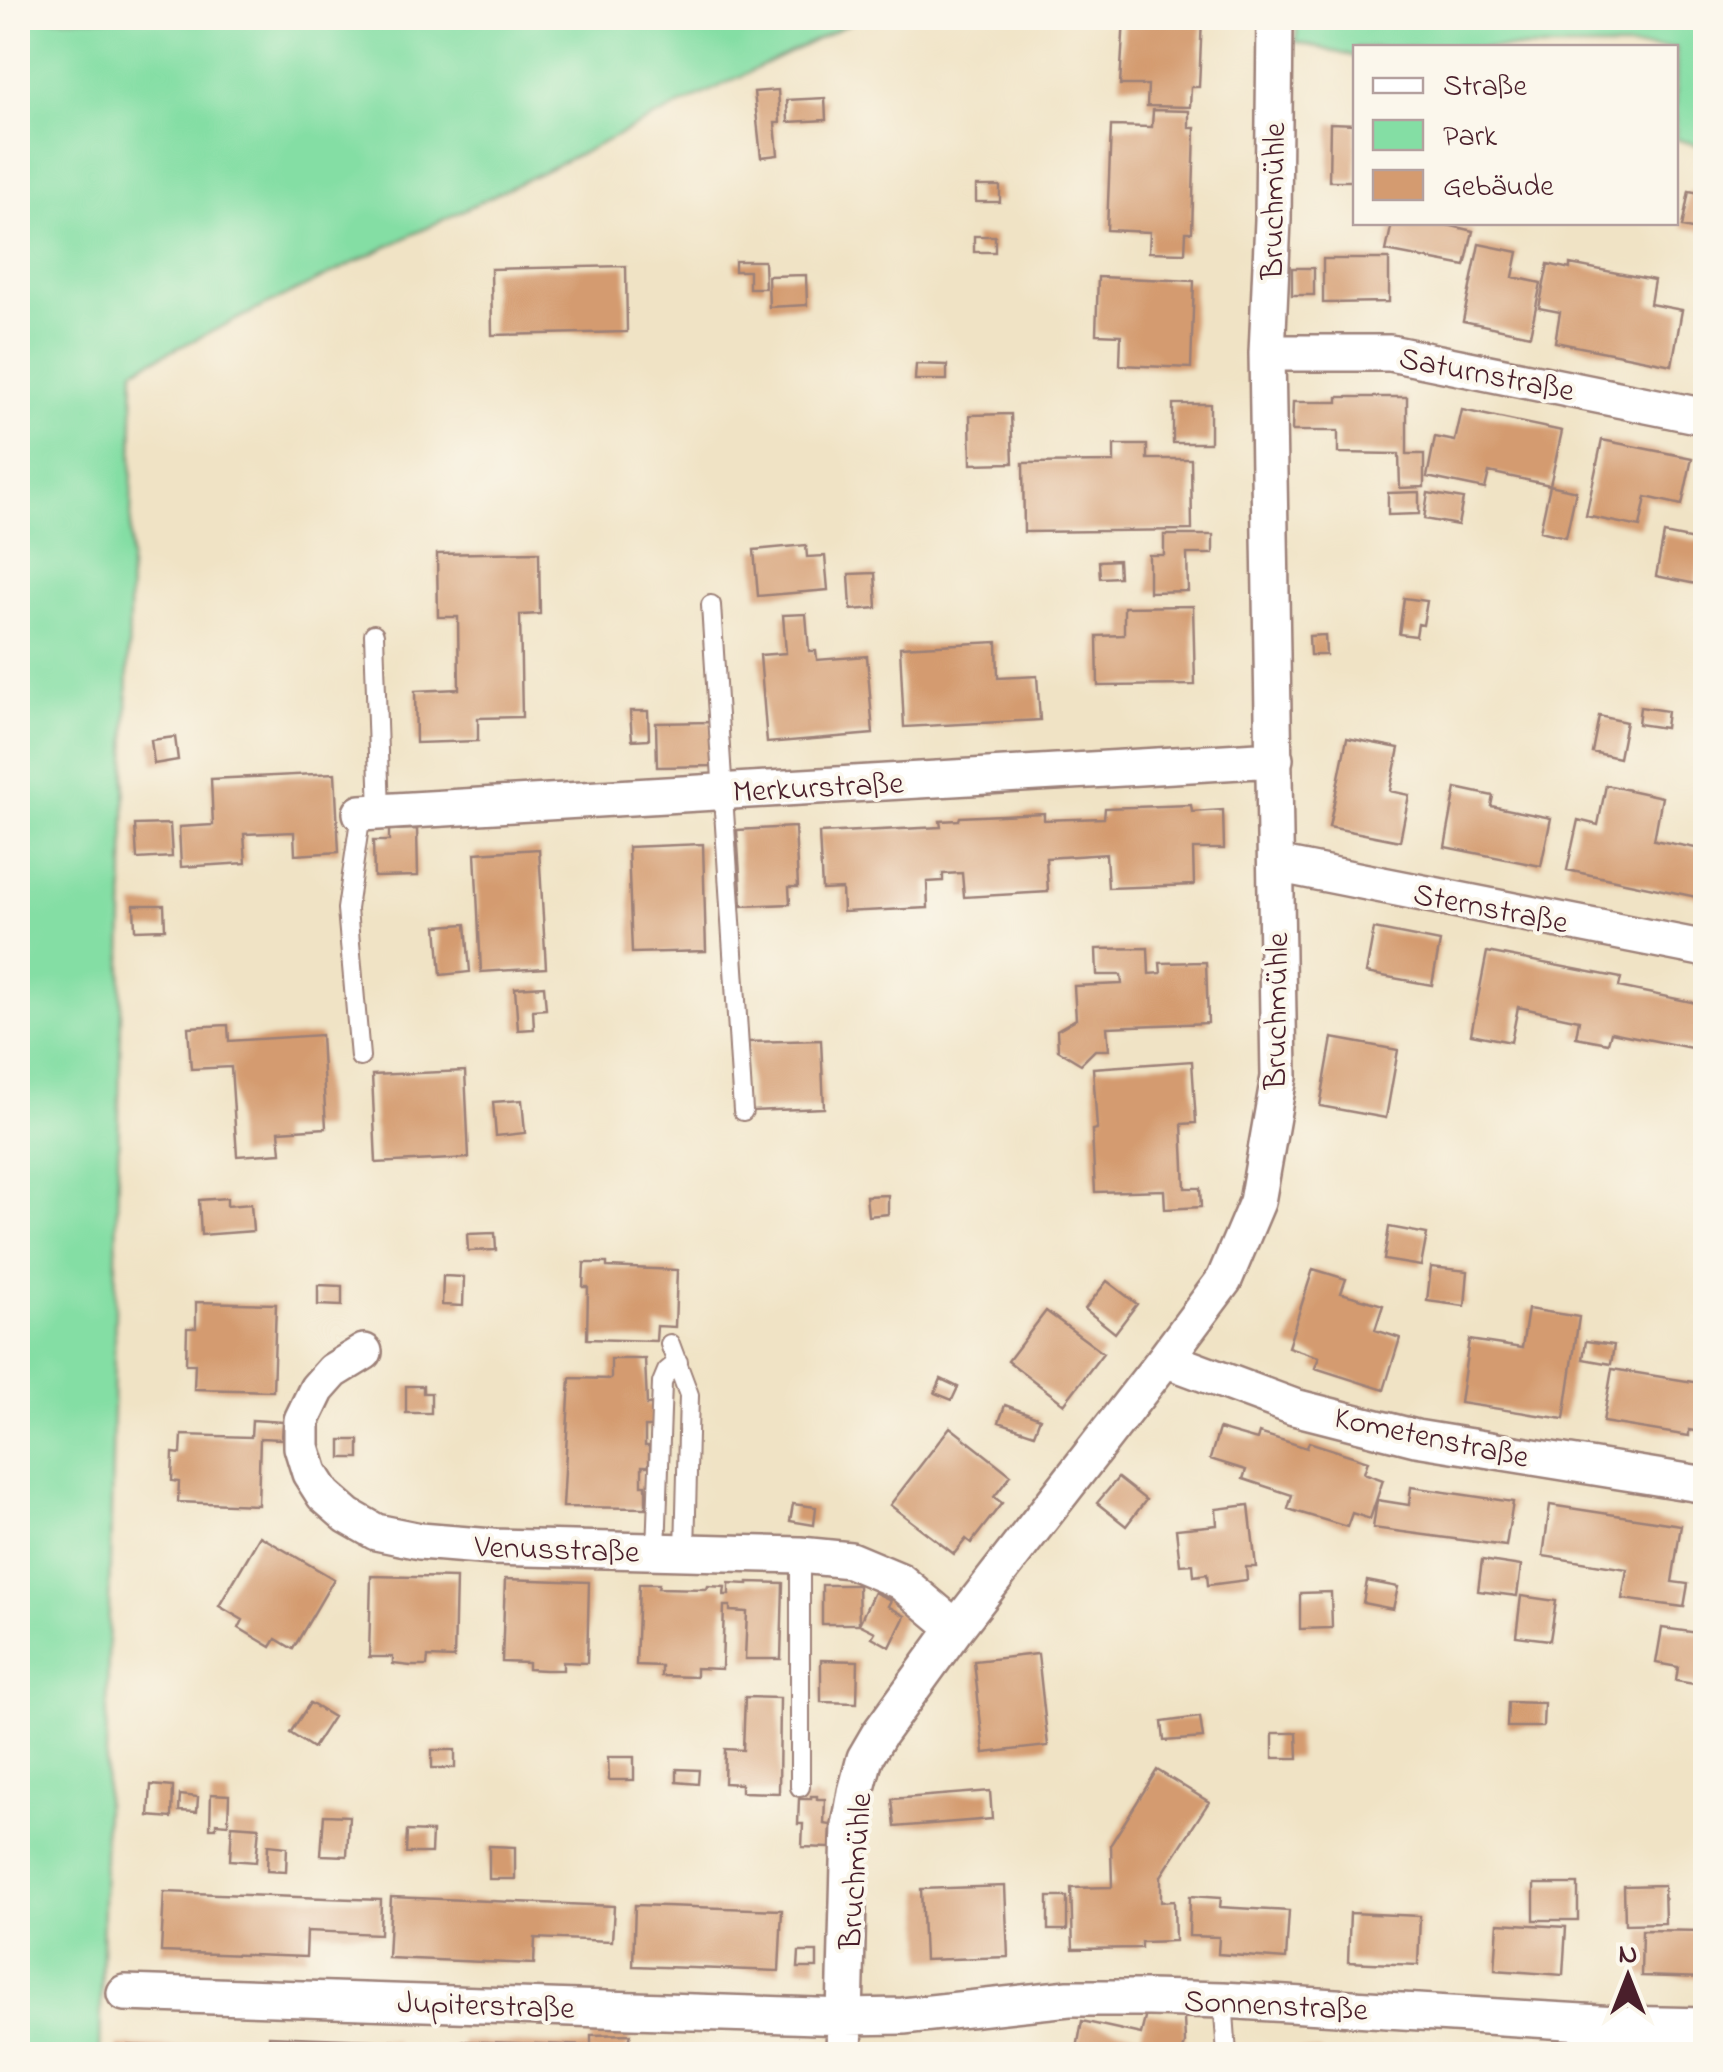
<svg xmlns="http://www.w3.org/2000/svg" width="1723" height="2072" viewBox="0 0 1723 2072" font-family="'Indie Flower',sans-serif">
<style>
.green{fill:#84dea4;stroke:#677e68;stroke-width:2.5}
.building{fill:#d49b70}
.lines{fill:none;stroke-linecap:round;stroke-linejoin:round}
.service-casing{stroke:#9d8178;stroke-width:22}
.minor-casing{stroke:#9d8178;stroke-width:40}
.service{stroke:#fff;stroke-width:18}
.minor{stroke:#fff;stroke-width:35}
.labels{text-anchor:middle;stroke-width:8;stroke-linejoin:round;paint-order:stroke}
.street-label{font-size:32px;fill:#4a1f2b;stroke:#fbf7ec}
</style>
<rect width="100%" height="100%" fill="#fbf7ec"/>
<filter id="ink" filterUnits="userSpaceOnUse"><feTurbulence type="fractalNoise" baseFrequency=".01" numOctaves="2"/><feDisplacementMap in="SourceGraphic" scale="20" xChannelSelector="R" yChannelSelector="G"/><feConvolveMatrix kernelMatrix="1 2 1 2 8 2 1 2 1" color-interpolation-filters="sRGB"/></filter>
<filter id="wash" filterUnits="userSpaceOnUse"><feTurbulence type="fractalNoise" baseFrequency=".0048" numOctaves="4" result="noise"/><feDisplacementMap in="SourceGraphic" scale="40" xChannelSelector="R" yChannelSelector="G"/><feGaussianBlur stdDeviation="2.25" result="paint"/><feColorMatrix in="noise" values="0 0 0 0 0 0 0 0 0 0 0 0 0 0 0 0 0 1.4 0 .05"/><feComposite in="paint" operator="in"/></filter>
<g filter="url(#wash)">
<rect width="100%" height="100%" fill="#f0e3c5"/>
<path class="green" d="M18,18H861L134,369L100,2054H18Z
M1297,18H1705V147L1676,139V48H1356L1355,57L1296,42Z"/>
<g id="blocks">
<path class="building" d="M1124,18H1202L1199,87H1191L1190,107L1147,106L1148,85H1120Z
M778,90L780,123H775L778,155L761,157L754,92Z
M825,98L826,120L788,122L787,100Z
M1153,110L1189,111V128H1195L1192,232H1186L1185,253L1149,252L1150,232L1107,230L1111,126L1152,127Z
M1330,123L1356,124V181H1329Z
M976,186H1000V202H976Z
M1689,191L1706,194V232L1682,227Z
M1392,223H1439L1473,231L1465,266L1386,251Z
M974,236H995V252H974Z
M1479,244L1518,252L1513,277L1541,283L1530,335L1463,321Z
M1323,259H1389V302L1323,303Z
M735,261H764L765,288H749V271H735Z
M1548,264L1570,269V264L1654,280L1650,304L1682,310L1672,365L1555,342L1560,312L1539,308Z
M626,266L627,332L492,335L491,269Z
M1292,268H1314V295H1292Z
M806,275L807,305L769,307L768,276Z
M1098,277L1194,281L1191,368L1120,365L1121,335L1096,334Z
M916,364L947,365V380H915Z
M1338,397H1407V454H1424V487L1400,488L1399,454L1338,453V431H1292L1293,402H1338Z
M1173,404H1210V443H1173Z
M1462,410L1562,431L1550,485L1576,491L1566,537L1540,531L1550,485L1489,472L1485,489L1427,477L1435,437L1455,441Z
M1011,414L1013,463L971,464L970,415Z
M1602,440L1692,458L1682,505L1646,497L1640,527L1586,516Z
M1114,445H1147V459H1191L1192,530L1024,532L1023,463L1114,462Z
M1419,492V514L1388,515V493Z
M1428,493L1463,499L1458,525L1424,519Z
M1664,534L1704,542L1696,584L1656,576Z
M1164,535H1213V554H1187L1188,591L1149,592V555H1164Z
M806,545L807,557L825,556L828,590L758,596L754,550Z
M539,552L540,614L520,615L522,717L478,718V741L416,743L415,691L459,689L458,617H438L437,554Z
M1118,560L1119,577L1100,578L1099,561Z
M875,573L877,608L851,610L849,574Z
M1404,598L1427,601L1423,625L1418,624L1416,636L1399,634Z
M1193,606L1195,685L1098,686L1097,636L1124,635V607Z
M806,614L809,651H816L817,660L867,656L873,734L767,743L760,655L786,653L783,615Z
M1325,635L1326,655H1310L1309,636Z
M997,642L998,678L1037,676L1040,720L904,727L900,647Z
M1640,707L1667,711L1665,728L1638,724Z
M630,711H648L649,739L632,740Z
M1599,716L1626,722L1619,758L1592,752Z
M713,722L714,766L657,767L656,723Z
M175,737L178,760L154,764L151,740Z
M1347,738L1399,748L1390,791L1409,795L1400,841L1329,827Z
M335,773L339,852L295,855L294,832L244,834L246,863L181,867L179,827L213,825L211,779Z
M1606,785L1662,797L1654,840L1706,850V899L1567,870L1578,820L1598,825Z
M1456,788L1493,796L1491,806L1551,818L1541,866L1445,847Z
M1191,805L1192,812L1223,810L1224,849H1193L1194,885L1108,888L1106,854L1046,858L1048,892L964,897L962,873L943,874V881L927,882L928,908L843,912L842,889L822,890L819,833L941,827L940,821L959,820L960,817L1044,813V820L1104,818L1105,808Z
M170,824L172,857L137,859L135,825Z
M795,827L798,887H789L790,904L742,906L737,830Z
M417,829L418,876L374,877L373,841H389V830Z
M703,844L706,951L632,953L628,847Z
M539,849L546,968L481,972L475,853Z
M134,905H164L165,929L135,930Z
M466,924L470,972L441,975L437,926Z
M1374,929L1440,942L1432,985L1366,973Z
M1148,948L1149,974L1161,973L1160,963L1206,962L1208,1023L1107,1027L1109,1050H1095L1081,1064L1058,1050L1057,1030L1076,1019L1074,986L1122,984L1121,975H1097L1096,949Z
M1487,952L1621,978L1619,987L1706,1005V1051L1611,1032L1608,1043L1576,1037L1579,1020L1518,1007L1511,1042L1471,1034Z
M544,986L546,1009L533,1010L534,1029L518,1030L515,988Z
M228,1025L229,1041L321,1035L326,1128L279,1131L281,1153L237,1156L231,1067L191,1069L188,1027Z
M1332,1038L1398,1050L1386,1118L1320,1106Z
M821,1040L824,1108L751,1111L748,1042Z
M1192,1061L1196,1123L1182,1124L1185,1188H1200L1201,1207L1165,1209L1164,1190L1095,1192L1092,1130L1097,1129L1093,1068Z
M465,1071L469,1158L376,1163L372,1075Z
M522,1100L525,1133L496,1136L493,1102Z
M888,1195V1214L868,1216L866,1196Z
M227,1198V1206L251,1204L253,1231L201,1235L199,1200Z
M1389,1227L1427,1234L1421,1266L1384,1260Z
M495,1233L496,1250L468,1251L467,1234Z
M584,1263H607V1267L677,1270L675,1327L657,1326L656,1341L587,1339L588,1287H583Z
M1431,1267L1468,1271L1465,1306L1427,1301Z
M1313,1269L1346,1279L1341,1293L1383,1305L1375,1330L1400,1338L1384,1390L1315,1368L1319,1357L1288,1347Z
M443,1276L464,1277L463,1306L442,1305Z
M1107,1281L1137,1304L1115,1333L1085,1309Z
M318,1285L342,1286V1306L318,1305Z
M196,1302L276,1304L273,1391L194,1389L195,1364H186L187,1328H196Z
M1528,1309L1579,1317L1564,1419L1460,1403L1469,1340L1522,1348Z
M1046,1311L1103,1353L1064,1404L1008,1361Z
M1586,1341L1614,1345L1611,1364L1583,1359Z
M611,1359H645L647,1405H653V1427H645V1446H649V1466H642V1485H646V1508L563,1507L570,1378L611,1379Z
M1612,1369L1706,1384V1433L1689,1430V1436L1603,1422Z
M941,1379L958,1387L952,1400L935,1393Z
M406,1386H423V1393H431V1413H406Z
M1005,1405L1040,1418L1034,1434L999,1422Z
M252,1420L283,1422L282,1439L260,1438L258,1505L178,1502L179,1482L172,1481L173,1453L181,1454L182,1435L251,1437Z
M950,1427L1011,1475L994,1497L1002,1503L971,1543L966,1539L954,1554L890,1505Z
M1219,1429L1257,1440L1259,1433L1307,1448L1309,1442L1368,1461L1364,1473L1383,1480L1370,1519L1352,1513L1347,1527L1288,1509L1292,1495L1243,1479L1246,1470L1210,1459Z
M341,1440H359V1458H341Z
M1118,1478L1146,1500L1126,1526L1097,1503Z
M1411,1487L1513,1502L1506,1546L1373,1528L1377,1500L1409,1505Z
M793,1504L816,1507L814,1525L790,1521Z
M1249,1505L1256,1567H1246L1247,1580L1208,1585L1207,1574L1194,1576L1193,1564L1180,1565L1176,1529L1217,1525L1216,1509Z
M1550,1505L1681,1525L1672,1582L1688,1584L1684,1607L1622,1599L1627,1569L1543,1556Z
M260,1536L334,1579L293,1649L276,1639L271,1647L239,1628L243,1620L219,1606Z
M1482,1560L1521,1566L1517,1596L1478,1591Z
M371,1576L456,1578L454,1658L428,1657L427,1666H411L393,1664V1657H369Z
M505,1579L589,1582L587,1663L563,1662V1670H545L528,1669V1663L502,1662Z
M1367,1581L1398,1587L1393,1609L1363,1603Z
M748,1582L783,1583L781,1659H745L747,1612L730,1611V1606H724L722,1669L696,1668V1677L661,1676V1666L636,1665L639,1584H659L658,1588L707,1589L708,1586L725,1587L724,1595H729V1583L748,1584Z
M822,1585H858L859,1624H822Z
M874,1592L891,1600L888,1606L905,1616L890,1647L872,1637L875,1632L859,1624Z
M1331,1592L1332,1628L1300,1629V1593Z
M1521,1596L1556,1601L1550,1640L1516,1636Z
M1662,1628L1706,1634V1686L1676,1681L1678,1667L1656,1663Z
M1038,1654L1048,1746L984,1753L974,1661Z
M821,1660L858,1661L857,1703L821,1702Z
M745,1697L780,1698L779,1793L741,1792V1784L724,1783L725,1749L743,1750Z
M1508,1702L1544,1703L1543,1727H1507Z
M310,1703L333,1717L313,1748L290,1733Z
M1200,1717L1203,1738L1164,1741L1162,1722Z
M1273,1733H1297L1298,1758H1273Z
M432,1750H455V1768H432Z
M608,1757H634V1780H609Z
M677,1769L699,1770L698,1784L677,1782Z
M1157,1770L1209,1802L1161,1876V1902L1174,1901L1175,1941L1141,1942V1948L1073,1949L1071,1888L1112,1887L1111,1844Z
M151,1785L173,1787L172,1818L149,1816Z
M990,1791L992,1819L895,1827L892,1799Z
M211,1794L229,1795L228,1824L216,1823V1828H210Z
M180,1795L198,1797L197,1812L179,1811Z
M811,1796H817V1799H825L824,1824L831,1825L830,1848L802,1847L803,1824H798L799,1799H811Z
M324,1815L349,1816L347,1856L321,1855Z
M232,1825L259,1827L256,1862L230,1860Z
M407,1831L432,1832L431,1853H406Z
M268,1845L287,1847L286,1872L267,1871Z
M489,1846L515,1847V1879H489Z
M1534,1884H1578V1920H1534Z
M1664,1885L1665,1923L1625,1924L1624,1886Z
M1005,1886L1008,1957L924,1960L921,1889Z
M164,1892L381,1900L380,1934L307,1931L306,1957L161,1952Z
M1190,1896L1221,1898L1220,1907L1289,1911L1286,1959L1218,1954L1219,1937L1189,1936Z
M391,1897L614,1906L612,1941L535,1938L534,1964L388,1958Z
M1048,1897H1067V1930H1048Z
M635,1905L782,1910L779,1971L633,1966Z
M1350,1913L1420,1916L1418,1965L1348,1962Z
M1498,1923L1566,1927L1563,1975L1495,1970Z
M1642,1930L1706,1931V1978L1641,1976Z
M799,1952H817V1968H798Z
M1146,2014L1184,2017L1185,2043L1182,2054H1076L1082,2021L1141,2034Z
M631,2034L626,2054H461L462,2041L591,2046V2035Z
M269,2036L396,2041L395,2054H268Z
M117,2045L230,2049V2054H117Z
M1252,2048L1322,2051V2054H1252Z"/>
</g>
</g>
<g filter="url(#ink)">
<use href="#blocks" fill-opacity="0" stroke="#9d8178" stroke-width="2.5"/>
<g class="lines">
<g class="service-casing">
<path id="service" d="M711,605L743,1111
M374,634L380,812
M360,1057L347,909L361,813
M670,1344L689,1395L685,1551
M656,1551L662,1383L667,1371L678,1362
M800,1555V1787
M1223,2000L1227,2054"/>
</g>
<g class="minor-casing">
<path id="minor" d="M1267,353H1390L1706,417
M361,813L1275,759
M1276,864L1706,949
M364,1352L333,1371L317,1389L302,1420V1447L310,1473L324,1495L348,1516L376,1532L420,1541L492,1547L800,1555L850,1560L900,1581L956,1628
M1165,1359L1294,1407L1416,1438L1706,1485
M125,1993L846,2017L903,2016L1069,1998H1149L1223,2000L1616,2024L1706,2026
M844,2054L850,1826L856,1792L865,1758L879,1734L956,1628L1165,1359L1224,1280L1257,1202L1279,1077L1267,353L1273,220L1275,18"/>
</g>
<use href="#service" class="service"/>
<use href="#minor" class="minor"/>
</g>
</g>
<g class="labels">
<g class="street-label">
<text transform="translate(1272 201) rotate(-89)" y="11">Bruchmühle</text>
<text transform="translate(1487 373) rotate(11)" y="11">Saturnstraße</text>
<text transform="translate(818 786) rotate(-3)" y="11">Merkurstraße</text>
<text transform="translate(1491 907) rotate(11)" y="11">Sternstraße</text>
<text transform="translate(1275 1011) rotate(-89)" y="11">Bruchmühle</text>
<text transform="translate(1432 1436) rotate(12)" y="11">Kometenstraße</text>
<text transform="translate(557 1548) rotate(2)" y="11">Venusstraße</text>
<text transform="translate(854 1871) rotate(-86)" y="11">Bruchmühle</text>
<text transform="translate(486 2004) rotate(2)" y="11">Jupiterstraße</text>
<text transform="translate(1276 2004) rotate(3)" y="11">Sonnenstraße</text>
</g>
</g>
<rect width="1723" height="2072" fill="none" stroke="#fbf7ec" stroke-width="60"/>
<rect x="1353" y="45" width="325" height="180" fill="#fbf7ec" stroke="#b4a19f" stroke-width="2.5"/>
<rect x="1373" y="78" width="50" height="15" fill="#ffffff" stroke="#b4a19f" stroke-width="2.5"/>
<text x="1443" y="95" font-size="30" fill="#4a1f2b">Straße</text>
<rect x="1373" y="120" width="50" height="30" fill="#84dea4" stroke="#b4a19f" stroke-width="2.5"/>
<text x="1443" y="145" font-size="30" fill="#4a1f2b">Park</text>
<rect x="1373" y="170" width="50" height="30" fill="#d49b70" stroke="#b4a19f" stroke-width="2.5"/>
<text x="1443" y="195" font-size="30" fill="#4a1f2b">Gebäude</text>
<g transform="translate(1628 1977)" stroke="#fbf7ec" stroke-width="8" paint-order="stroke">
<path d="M0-8L18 38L0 25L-18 38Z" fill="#4a1f2b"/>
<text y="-15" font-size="28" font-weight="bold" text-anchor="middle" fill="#4a1f2b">N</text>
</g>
</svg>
